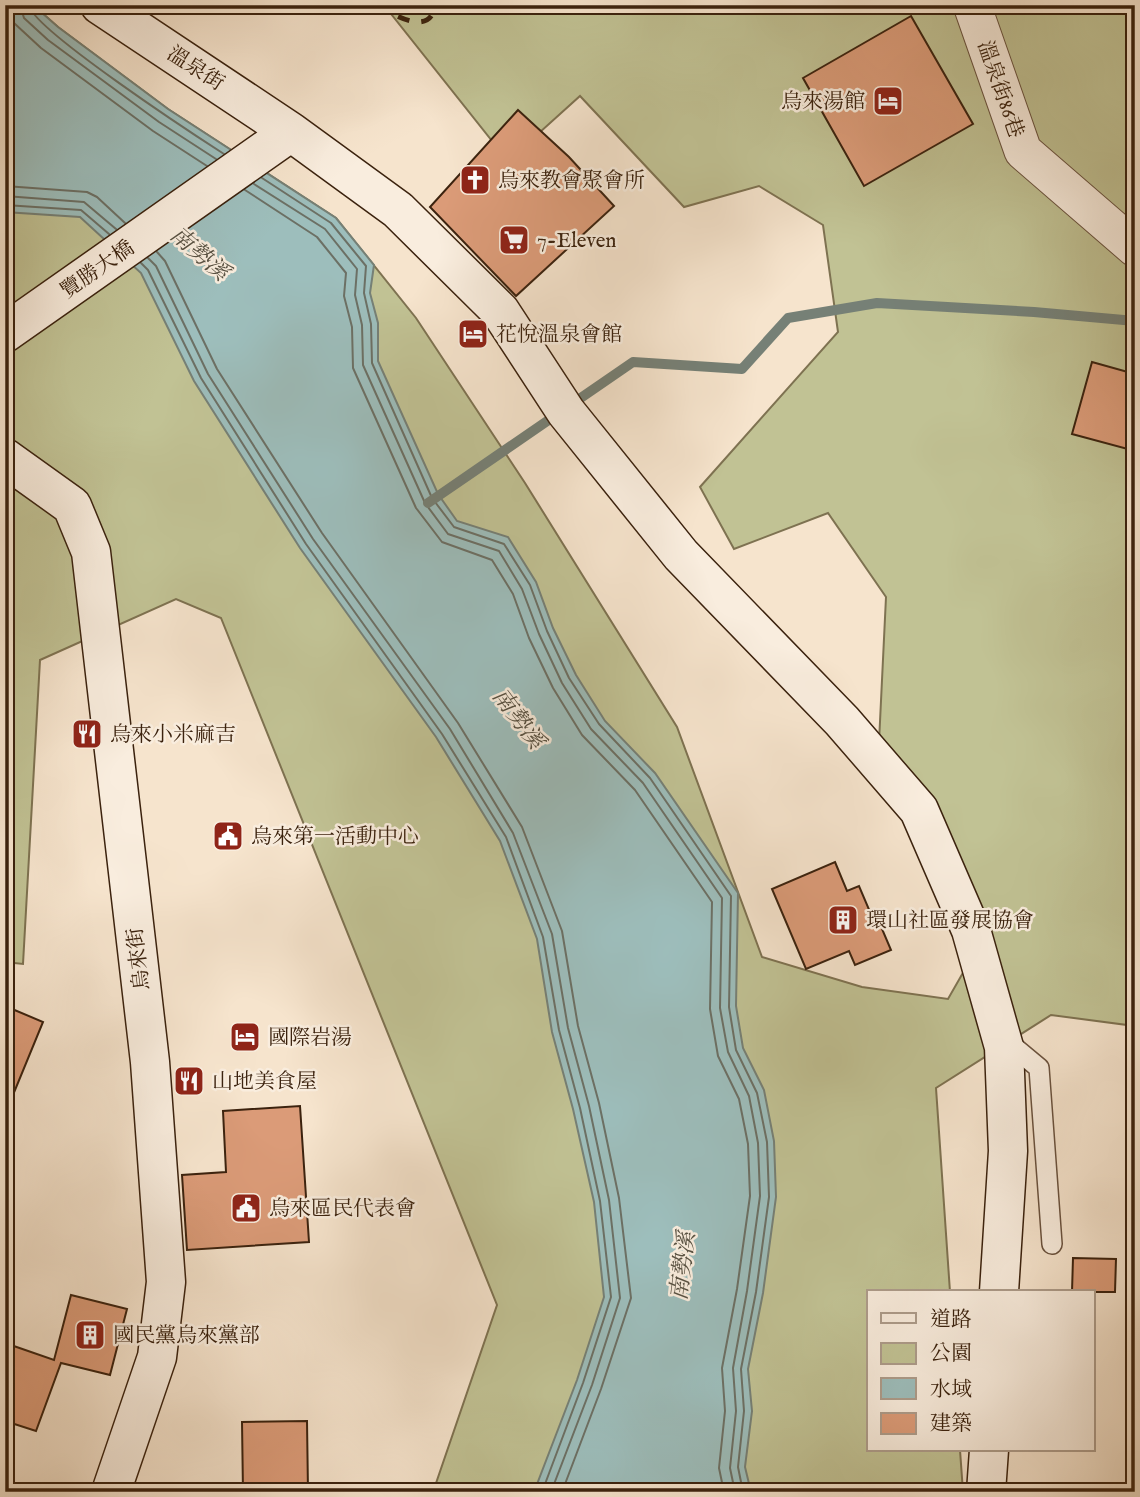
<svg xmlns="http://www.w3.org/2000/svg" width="1140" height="1497" viewBox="0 0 1140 1497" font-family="'IM FELL English','Noto Serif TC',serif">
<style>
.green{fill:#c1c294;stroke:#7e7251;stroke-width:2}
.water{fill:#9dbebc;stroke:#768076;stroke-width:2}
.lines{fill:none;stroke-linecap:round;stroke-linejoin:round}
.shore{stroke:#6c7065;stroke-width:2}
.stream{stroke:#768076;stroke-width:10}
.building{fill:#db9b78;stroke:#3b220e;stroke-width:2}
.lane-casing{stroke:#6a523e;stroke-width:22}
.street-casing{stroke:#6a523e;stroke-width:39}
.secondary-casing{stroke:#3b220e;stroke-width:41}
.lane{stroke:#f9edde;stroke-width:19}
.street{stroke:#f9edde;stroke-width:37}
.secondary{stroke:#f9edde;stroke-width:38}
.rail{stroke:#3b220e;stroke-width:5;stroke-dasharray:12 12;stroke-linecap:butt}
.labels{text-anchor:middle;stroke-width:5;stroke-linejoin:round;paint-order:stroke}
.street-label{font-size:21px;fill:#3b220e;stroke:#f9edde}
.poi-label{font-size:21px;fill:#3b220e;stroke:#f9edde;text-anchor:start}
.water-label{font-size:23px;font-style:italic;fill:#585142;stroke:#f9edde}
</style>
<rect width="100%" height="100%" fill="#f6e4cd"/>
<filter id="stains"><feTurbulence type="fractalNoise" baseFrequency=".00286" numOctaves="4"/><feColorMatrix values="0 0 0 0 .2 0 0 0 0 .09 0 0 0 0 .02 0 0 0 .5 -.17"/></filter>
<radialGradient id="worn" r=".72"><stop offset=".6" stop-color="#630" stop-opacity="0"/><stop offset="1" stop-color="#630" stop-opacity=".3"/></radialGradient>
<path class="green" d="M5,5H33L58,27L168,109L336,218L416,318L525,483L677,727L762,957L862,987L948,999L984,936L878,763L886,597L828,513L734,549L700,487L838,332L823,225L759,186L684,207L580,96L508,161L384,5H1135V1026L1051,1015L936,1088L950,1292H869V1450H960L963,1492H433L497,1305L221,618L176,599L40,660L23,964L5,962Z"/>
<path class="water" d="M5,5H33L58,27L168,109L336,218L374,265L370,293L378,323V361L438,494L457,521L508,537L536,582L553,628L576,675L605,721L655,773L738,893L736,1006L743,1048L764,1090L774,1141L776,1197L763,1293L748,1369L752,1411L745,1467L751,1492H534L577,1380L604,1297L594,1202L573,1109L552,1032L537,939L500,841L436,737L300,548L194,381L141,273L80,217L5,212Z"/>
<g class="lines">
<path class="shore" d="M10,5L14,23L41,48L153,131L207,166
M20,5L24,18L48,40L159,122L216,159
M29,5C31,28 196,136 224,154
M262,178L331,223L366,266L364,293L371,324L372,363L432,498L454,527L504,544L530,585L547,631L569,678L599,724L650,778L731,896L729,1007L736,1050L757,1093L767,1142L769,1197L756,1292L741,1369L744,1411L738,1467L743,1492
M254,184L325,229L357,269L355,295L362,325L363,365L425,503L448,534L499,551L522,589L539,634L562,683L591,729L643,783L722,898L720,1008L728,1052L749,1096L758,1143L760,1196L747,1291L733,1368L736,1411L730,1468L735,1492
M5,186L87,192L97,197L125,223
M245,190L317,237L346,273L344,296L352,327L353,368L416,508L442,542L492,560L513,594L529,638L553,688L582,735L635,790L712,902L710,1009L718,1056L739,1099L748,1144L750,1196L737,1289L722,1368L725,1411L719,1468L724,1492
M5,196L84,202L116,229
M5,205L81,210L109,234
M157,252L165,261L217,369L322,533L458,723L522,827L562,931L578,1026L599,1103L619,1198L631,1298L601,1389L562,1492
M148,258L156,266L208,374L313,539L450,729L513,833L552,934L568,1028L589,1106L609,1200L620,1298L592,1385L551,1492
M141,263L148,270L201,378L306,544L442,734L506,837L543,937L559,1030L580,1108L600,1201L611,1297L583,1383L542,1492"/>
<path class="stream" d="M428,503L633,362L742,369L788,318L877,303L1034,312L1135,321"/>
</g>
<path class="building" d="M911,16L973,124L864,186L803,78Z
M518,110L569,157L614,206L516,296L430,207Z
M1092,362L1135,374V451L1072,434Z
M835,862L847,891L859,886L870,912L874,910L891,950L855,965L849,951L806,969L772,889Z
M5,1006L43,1022L6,1112H5Z
M300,1106L309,1242L187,1250L182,1175L226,1172L223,1111Z
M1073,1258L1116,1259L1115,1292H1072Z
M71,1295L127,1309L110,1375L61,1363L36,1431L5,1421V1343L54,1360Z
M307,1421L308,1492H243L242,1422Z"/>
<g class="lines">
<g class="lane-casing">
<path id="lane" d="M1003,1038L1039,1068L1052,1244"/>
</g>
<g class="street-casing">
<path id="street" d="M972,5L1023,151L1135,248"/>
</g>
<g class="secondary-casing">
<path id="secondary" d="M100,5L291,132L398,210L500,311L566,412L681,555L842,721L919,810L971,930L1004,1047L1008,1151L999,1292
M5,333L291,132
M5,458L72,506L91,552L150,1062L166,1282L157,1357L111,1492
M986,1492L989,1450"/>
</g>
<use href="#lane" class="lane"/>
<use href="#street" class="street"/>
<use href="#secondary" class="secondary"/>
<path class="rail" d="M377,5C392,14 431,38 435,5"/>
</g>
<defs>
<g id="hotel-square" transform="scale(1.575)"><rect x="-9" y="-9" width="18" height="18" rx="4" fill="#8f2418" stroke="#f9edde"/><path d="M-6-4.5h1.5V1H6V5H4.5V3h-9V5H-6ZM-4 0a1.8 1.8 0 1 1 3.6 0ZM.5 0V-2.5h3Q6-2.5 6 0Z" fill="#fff"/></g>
<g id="church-square" transform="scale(1.575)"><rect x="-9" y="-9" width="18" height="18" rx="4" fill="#8f2418" stroke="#f9edde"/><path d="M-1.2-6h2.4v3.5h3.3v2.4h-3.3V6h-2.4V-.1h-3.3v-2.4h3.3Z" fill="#fff"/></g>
<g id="supermarket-square" transform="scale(1.575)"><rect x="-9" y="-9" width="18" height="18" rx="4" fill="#8f2418" stroke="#f9edde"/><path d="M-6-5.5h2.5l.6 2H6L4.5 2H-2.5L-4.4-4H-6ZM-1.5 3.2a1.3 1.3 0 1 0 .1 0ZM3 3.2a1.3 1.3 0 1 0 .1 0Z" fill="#fff"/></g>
<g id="restaurant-square" transform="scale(1.575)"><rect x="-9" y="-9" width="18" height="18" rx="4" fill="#8f2418" stroke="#f9edde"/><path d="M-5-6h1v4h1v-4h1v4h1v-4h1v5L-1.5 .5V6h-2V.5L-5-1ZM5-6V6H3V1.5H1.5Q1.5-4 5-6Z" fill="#fff"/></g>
<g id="civic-square" transform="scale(1.575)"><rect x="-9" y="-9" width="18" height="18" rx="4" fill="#8f2418" stroke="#f9edde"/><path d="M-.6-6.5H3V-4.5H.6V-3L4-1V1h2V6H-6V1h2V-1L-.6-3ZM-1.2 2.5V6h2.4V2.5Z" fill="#fff"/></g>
<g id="building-square" transform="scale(1.575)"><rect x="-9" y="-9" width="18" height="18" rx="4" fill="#8f2418" stroke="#f9edde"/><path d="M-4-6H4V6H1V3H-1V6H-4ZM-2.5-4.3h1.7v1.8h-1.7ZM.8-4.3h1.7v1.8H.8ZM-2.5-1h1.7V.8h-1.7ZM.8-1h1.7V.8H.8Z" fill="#fff"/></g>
</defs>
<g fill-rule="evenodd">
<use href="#hotel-square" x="888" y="101"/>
<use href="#church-square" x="475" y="180"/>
<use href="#supermarket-square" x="514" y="240"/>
<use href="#hotel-square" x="473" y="334"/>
<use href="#restaurant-square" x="87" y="734"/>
<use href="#civic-square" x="228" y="836"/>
<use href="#building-square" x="843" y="920"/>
<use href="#hotel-square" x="245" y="1037"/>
<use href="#restaurant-square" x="189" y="1081"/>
<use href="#civic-square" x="246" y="1208"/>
<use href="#building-square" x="90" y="1335"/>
</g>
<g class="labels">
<g class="street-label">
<text transform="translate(196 68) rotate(33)" y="7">溫泉街</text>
<text transform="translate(1001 89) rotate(71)" y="7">溫泉街86巷</text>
<text transform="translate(97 269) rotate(-35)" y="7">覽勝大橋</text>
<text transform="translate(138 959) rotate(-97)" y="7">烏來街</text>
</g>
<g class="poi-label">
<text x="865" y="108" text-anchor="end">烏來湯館</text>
<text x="498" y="187">烏來教會聚會所</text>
<text x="537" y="247">7-Eleven</text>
<text x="496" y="341">花悅溫泉會館</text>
<text x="110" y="741">烏來小米麻吉</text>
<text x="251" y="843">烏來第一活動中心</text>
<text x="866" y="927">環山社區發展協會</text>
<text x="268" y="1044">國際岩湯</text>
<text x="212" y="1088">山地美食屋</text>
<text x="269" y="1215">烏來區民代表會</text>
<text x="113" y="1342">國民黨烏來黨部</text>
</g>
<g class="water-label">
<text transform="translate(200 253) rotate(41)" y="8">南勢溪</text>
<text transform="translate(519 718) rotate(53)" y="8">南勢溪</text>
<text transform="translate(682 1266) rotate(-83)" y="8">南勢溪</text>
</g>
</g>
<rect width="1140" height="1497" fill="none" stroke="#f6e4cd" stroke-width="28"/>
<rect x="7" y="7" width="1126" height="1483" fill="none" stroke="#3b220e" stroke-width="3.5"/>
<rect x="14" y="14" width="1112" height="1469" fill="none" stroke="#3b220e" stroke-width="2"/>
<rect x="867" y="1290" width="228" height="161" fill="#f9edde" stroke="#ad9c8b" stroke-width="2"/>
<rect x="881" y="1313" width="35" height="10" fill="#f9edde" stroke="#ad9c8b" stroke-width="2"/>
<text x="930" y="1326" font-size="21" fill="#3b220e">道路</text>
<rect x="881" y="1343" width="35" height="21" fill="#c1c294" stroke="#ad9c8b" stroke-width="2"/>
<text x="930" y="1360" font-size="21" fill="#3b220e">公園</text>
<rect x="881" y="1378" width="35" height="21" fill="#9dbebc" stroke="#ad9c8b" stroke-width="2"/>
<text x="930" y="1396" font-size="21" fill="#3b220e">水域</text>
<rect x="881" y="1413" width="35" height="21" fill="#db9b78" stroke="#ad9c8b" stroke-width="2"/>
<text x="930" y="1430" font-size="21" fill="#3b220e">建築</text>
<rect width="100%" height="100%" filter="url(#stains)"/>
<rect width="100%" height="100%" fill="url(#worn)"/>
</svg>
